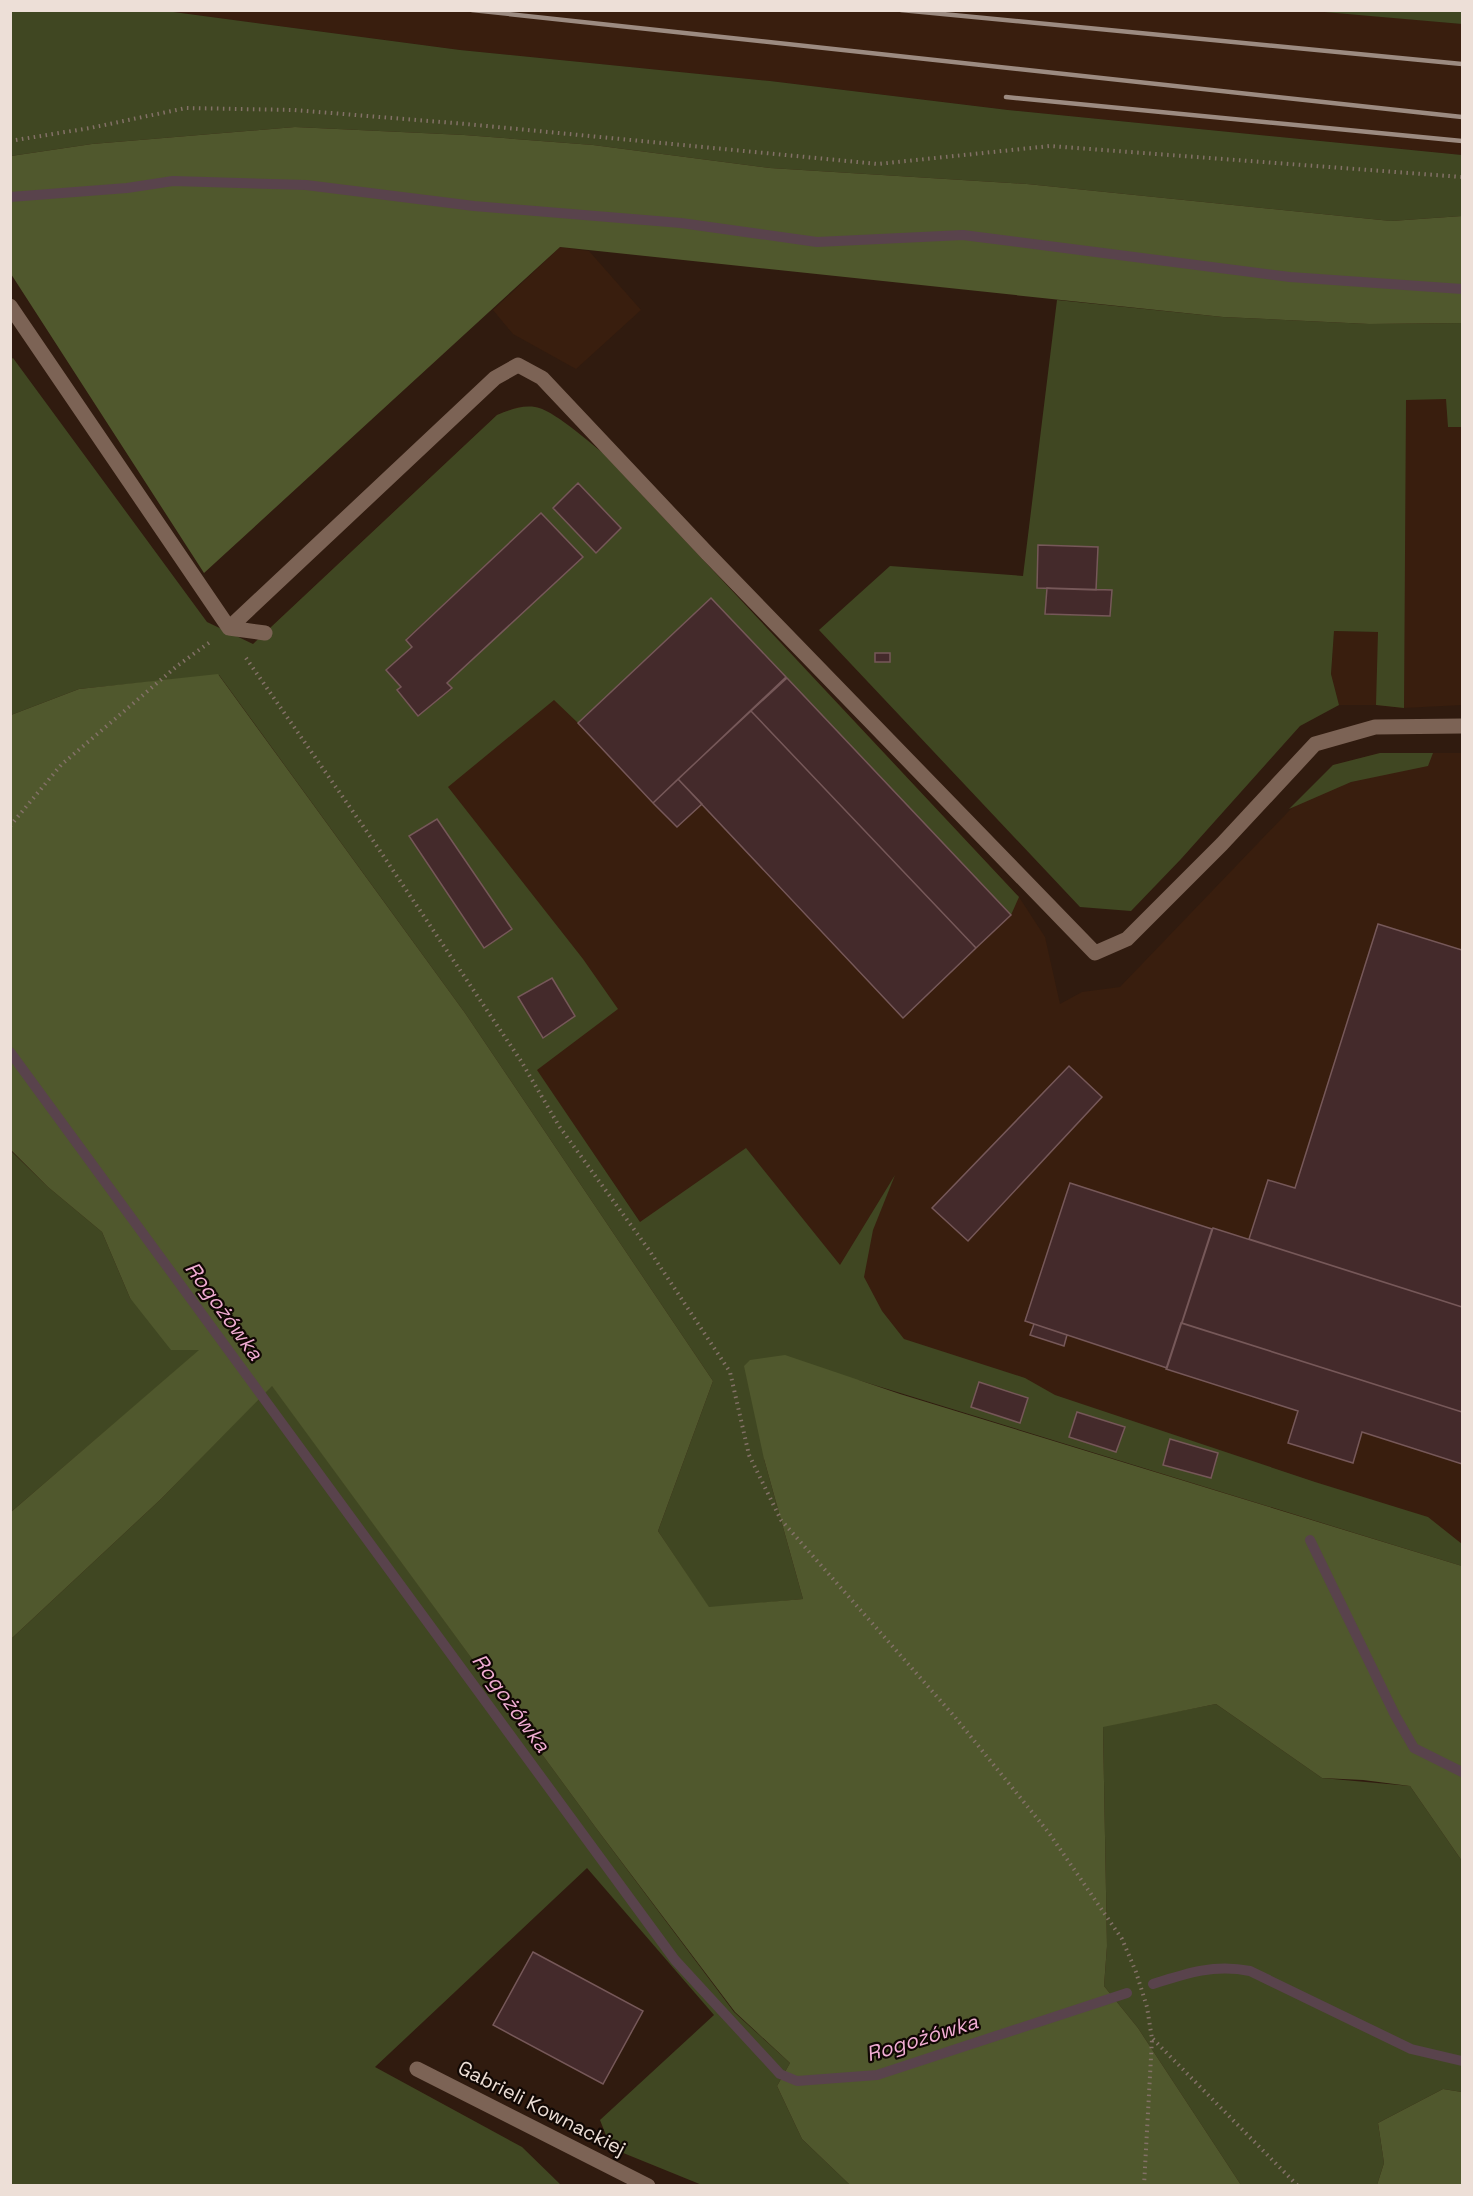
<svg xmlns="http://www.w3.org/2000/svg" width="1473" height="2196" viewBox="0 0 1473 2196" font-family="'Space Grotesk',sans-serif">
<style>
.built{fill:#391e0e}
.green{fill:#404722;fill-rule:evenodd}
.forest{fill:#50582d}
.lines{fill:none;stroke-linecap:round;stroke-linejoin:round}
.stream{stroke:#59434c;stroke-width:10}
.building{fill:#442a2b;stroke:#765859;stroke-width:1.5}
.path{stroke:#837167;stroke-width:4;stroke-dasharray:1.5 4.5;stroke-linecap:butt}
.service{stroke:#7c6355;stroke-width:15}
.minor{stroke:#7c6355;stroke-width:15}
.rail{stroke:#9c8b81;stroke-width:4.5}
.labels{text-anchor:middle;stroke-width:4.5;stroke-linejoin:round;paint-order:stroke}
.street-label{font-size:20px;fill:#eddfd7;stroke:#110804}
.water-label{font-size:21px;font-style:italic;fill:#f2add4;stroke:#110804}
</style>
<rect width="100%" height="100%" fill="#301b0f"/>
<path class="built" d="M1313,10L1462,24V155L1008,110L770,81L460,50L166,11Z
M560,247L589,251L641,310L576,369L513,334L493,310Z
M1462,323V705L1404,708L1376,705H1339L1331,674L1334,631L1377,632L1369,324Z
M518,407H537L554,416L603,453L1019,897L1045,937L1060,1004L1082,992L1120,987L1333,765L1380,753H1462V1566L1155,1472L691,1296L536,1070L253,644L497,415Z"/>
<path class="green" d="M10,11H166L460,50L770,81L1008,110L1462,155V216L1391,221L1027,184L770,168L593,145L464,135L295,127L92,144L11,156Z
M1313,11H1462V24Z
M1057,300L1223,317L1369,324L1462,323V427H1448L1446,399L1406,400L1404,708L1376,705L1378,632L1334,631L1331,674L1339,705L1300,726L1181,859L1131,911L1080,907L819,630L890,566L1023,576Z
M13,358L207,622L253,644L497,415C510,410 521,405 535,407C552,409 588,441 603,453L1019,897L1011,915L711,598L578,723L554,700L448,787L583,959L618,1009L537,1070L640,1222L746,1148L840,1265L895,1175L873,1230L864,1277L882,1311L904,1339L1025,1378L1055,1395L1315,1482L1428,1517L1462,1544V1566L858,1380L764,1459L803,1599L709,1608L658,1531L713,1381L465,1013L219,675L79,689L11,715L10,360ZM578,483L621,528L595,552L553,508ZM541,513L583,557L447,683L452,689L418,716L397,690L401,687L387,670L412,647L406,639ZM437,819L512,929L484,947L409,836ZM552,978L575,1016L543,1037L519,997ZM1077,1412L1125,1427L1116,1452L1069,1437ZM1170,1439L1218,1454L1211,1478L1163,1465Z
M1380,753H1433L1428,766L1351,782L1289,809L1333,765Z
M10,1150L48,1187L102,1232L130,1298L200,1350L11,1512Z
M272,1385L596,1828L734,2012L790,2063L777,2086L802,2139L850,2185H702L611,2148L600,2120L714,2015L587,1868L375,2067L522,2147L561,2185L11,2186V1639L161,1499Z
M1216,1704L1322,1778L1410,1786L1462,1861V2092L1443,2089L1378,2123L1384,2163L1377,2185H1241L1138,2028L1104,1986L1107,1946L1103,1726Z"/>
<path class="forest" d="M295,127L464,135L593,145L770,168L1027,184L1391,221L1462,216V323L1369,324L1223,317L560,247L204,573L11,274V156L92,144Z
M218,674L465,1013L713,1381L658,1531L709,1607L803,1599L764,1459L744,1366L750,1360L785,1355L900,1394L1462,1566V1861L1410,1786L1363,1780L1322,1778L1216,1704L1103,1727L1107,1946L1104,1986L1138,2028L1241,2185H850L802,2139L777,2086L790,2063L735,2012L596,1828L272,1386L161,1499L11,1639V1512L199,1350H171L130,1298L102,1232L48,1187L11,1150V715L79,689Z
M1443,2089L1462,2092V2185H1377L1384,2163L1378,2123Z"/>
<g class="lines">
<path class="stream" d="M10,197L127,188L173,181L306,185L474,206L681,223L817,242L963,235L1290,277L1462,289
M10,1052L675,1960L780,2074L797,2081L877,2075L1127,1993
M1310,1540L1395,1715L1414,1748L1462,1772
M1153,1984C1187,1973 1214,1964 1250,1971L1411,2049L1462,2061"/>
</g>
<path class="building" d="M578,483L621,528L596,553L553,508Z
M541,513L583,557L447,683L452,688L418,716L397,690L401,687L386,670L412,647L406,640Z
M1038,545L1098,547L1096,590L1037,588Z
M1047,588L1112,590L1110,616L1045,614Z
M711,598L786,677L653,803L578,723Z
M875,653H890V662H875Z
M787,678L1011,915L976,948L751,711Z
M751,711L976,948L903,1018L678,779Z
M678,779L702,804L677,827L653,803Z
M437,819L512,929L484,948L409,836Z
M1378,924L1462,950V1307L1249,1239L1268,1180L1295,1188Z
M552,978L575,1016L543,1038L518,997Z
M1069,1066L1102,1097L968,1241L932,1208Z
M1070,1183L1212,1229L1167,1368L1025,1321Z
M1213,1228L1462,1307V1412L1182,1323Z
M1181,1323L1462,1412V1464L1362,1432L1353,1463L1288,1443L1298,1411L1166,1369Z
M1034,1324L1067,1335L1064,1346L1030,1335Z
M979,1382L1028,1398L1020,1423L971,1407Z
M1077,1412L1125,1427L1116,1452L1069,1437Z
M1170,1439L1218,1453L1211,1478L1163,1465Z
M533,1952L643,2011L603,2084L493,2025Z"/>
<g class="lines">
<path class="path" d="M10,141L90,128L186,108L294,110L466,124L878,164L1050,146L1462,177
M246,658L372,839L521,1061L559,1126L649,1250L730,1372L749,1455L781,1520L954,1716L1049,1833L1122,1939L1136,1972L1147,2007L1152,2039L1144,2186
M10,826L61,765L177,666L210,642
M1153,2039L1298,2186"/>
<path class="service" d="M10,306L229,628L265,633
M229,628L495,378L518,365L542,378L707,553L1095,953L1127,939L1222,844L1315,744L1375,727L1462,726"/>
<path class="minor" d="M417,2069L648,2186"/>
<path class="rail" d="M472,10L1462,117
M901,10L1462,64
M1006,97L1462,141"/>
</g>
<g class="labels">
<g class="street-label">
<text transform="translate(542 2108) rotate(27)" y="7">Gabrieli Kownackiej</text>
</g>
<g class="water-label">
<text transform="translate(224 1311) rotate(54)" y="7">Rogożówka</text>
<text transform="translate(511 1703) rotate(54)" y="7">Rogożówka</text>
<text transform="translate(922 2038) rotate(-17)" y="7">Rogożówka</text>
</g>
</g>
<rect width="1473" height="2196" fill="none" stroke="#eddfd7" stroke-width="24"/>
</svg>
